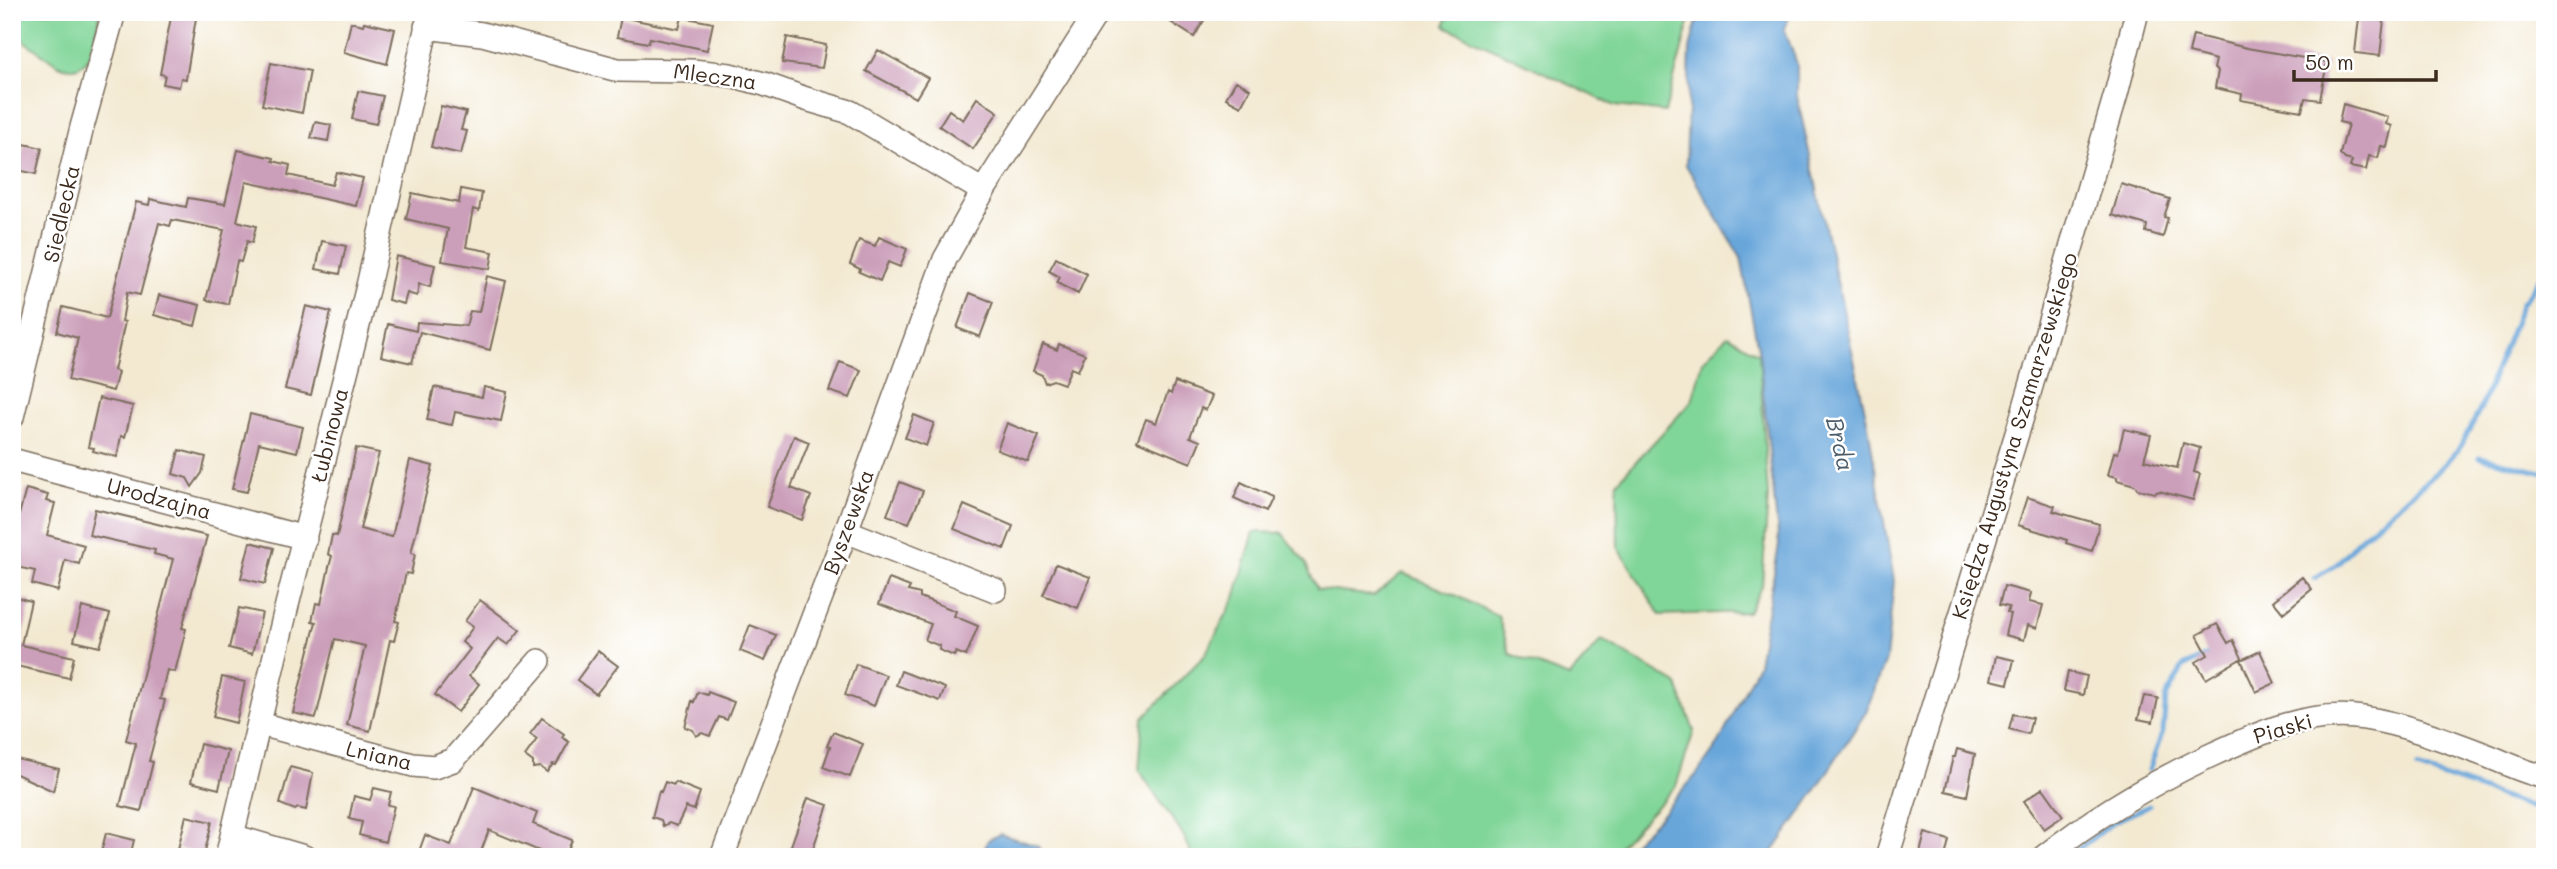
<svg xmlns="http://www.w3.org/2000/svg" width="2557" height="869" viewBox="0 0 2557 869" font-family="Mali,sans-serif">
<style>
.green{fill:#80d598;stroke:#5e805b;stroke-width:2}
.water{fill:#68a6da;stroke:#52687c;stroke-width:2}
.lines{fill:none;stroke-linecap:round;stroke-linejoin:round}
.stream{stroke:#68a6da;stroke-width:5}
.building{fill:#cb9eb9}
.minor-casing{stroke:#7b6d5d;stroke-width:26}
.minor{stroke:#fff;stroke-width:23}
.labels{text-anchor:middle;stroke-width:5;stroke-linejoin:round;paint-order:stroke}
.street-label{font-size:21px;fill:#3b2a1e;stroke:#fff}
.water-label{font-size:23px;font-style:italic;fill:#4d5c69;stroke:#fff}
</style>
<rect width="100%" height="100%" fill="#fff"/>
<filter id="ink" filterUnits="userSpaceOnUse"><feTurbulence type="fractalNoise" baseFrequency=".0143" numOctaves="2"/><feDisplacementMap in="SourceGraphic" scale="14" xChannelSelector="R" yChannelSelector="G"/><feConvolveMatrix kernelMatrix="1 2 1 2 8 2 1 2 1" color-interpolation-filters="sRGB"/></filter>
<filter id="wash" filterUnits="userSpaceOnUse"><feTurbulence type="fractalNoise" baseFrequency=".00686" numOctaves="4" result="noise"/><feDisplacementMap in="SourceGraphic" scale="28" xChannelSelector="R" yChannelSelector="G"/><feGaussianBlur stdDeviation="1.57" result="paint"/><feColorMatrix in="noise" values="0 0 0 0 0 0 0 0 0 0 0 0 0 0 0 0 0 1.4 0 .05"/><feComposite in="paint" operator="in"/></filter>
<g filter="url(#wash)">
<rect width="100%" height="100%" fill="#f3e9d1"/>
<path class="green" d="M12,12H95L100,15L90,56C82,69 70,71 57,64L12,33Z
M1448,12H1692L1665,112L1615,106L1445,26Z
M1728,335L1759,354L1768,496L1762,586L1748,612L1660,615L1618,547L1617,482L1692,401L1703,361Z
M1254,532L1282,533L1305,562L1317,589L1374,596L1402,573L1453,594L1498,616L1510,654L1569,677L1602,640L1677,684L1694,731L1676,786L1609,857H1193L1185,838L1139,770L1143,718L1205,655L1235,598Z"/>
<path class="water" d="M1699,12H1792L1784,28L1797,64V96L1867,420L1894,581L1886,660L1866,712L1808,802L1769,857H1618L1655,822L1697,774L1719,743L1758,664L1779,545L1759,354L1741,258L1686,165L1690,49Z
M1000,834L1038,846L1043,857H982L988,840Z"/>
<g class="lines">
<path class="stream" d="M2480,457L2545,473
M2315,578L2337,564L2357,541L2439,470L2458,450L2480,410L2522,303L2545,271
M2417,768L2545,812
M2149,770L2163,731L2166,697L2183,667L2212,653
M2068,857L2113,822L2149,806"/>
</g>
<g id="blocks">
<path class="building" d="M172,12H197L186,79L181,78L179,87L163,84L165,75L160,74Z
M1155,12H1209L1194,37Z
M621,17L679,29L682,17L713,23L707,50L650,38L648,43L617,37Z
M2359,18L2384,20L2380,56L2355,53Z
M351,22L363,25L364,22L395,29L387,64L344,52Z
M2193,35L2247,48L2327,62L2320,100L2305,98L2302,111L2241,100L2242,94L2215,88L2218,71L2214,69L2216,60L2189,53Z
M787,37L826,45L822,68L782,63Z
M878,50L928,78L916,98L866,71Z
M271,63L310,71L302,113L262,105Z
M1236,81L1250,89L1241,106L1226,98Z
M358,91L383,96L376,124L352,119Z
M977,98L998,112L973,149L939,126L949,110L963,120Z
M2343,104L2388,117L2386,124L2392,126L2387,147L2381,146L2378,158L2369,156L2366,170L2350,167L2352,161L2345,159L2340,154L2348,124L2339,122Z
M441,106L466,112L461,130L467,131L461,154L431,147Z
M315,122L331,125L328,141L311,138Z
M24,144L42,148L36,174L18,170Z
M238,150L274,158L273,161L290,165L288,175L332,185L336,172L363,178L356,206L246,182L237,221L256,226L252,243L247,241L241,262L237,261L228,304L206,300L224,230L172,220L170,226L159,223L140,295L127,292L122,321L125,322L114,370L118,372L113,391L68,380L78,338L57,332L63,307L107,318L136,202L149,205L150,199L186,207L188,198L225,204Z
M2121,184L2170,199L2164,217L2168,218L2163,237L2146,232L2147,225L2112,215Z
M461,189L482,193L479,211L473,209L466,247L493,252L490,269L442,261L448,229L406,219L412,193L459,203Z
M879,237L907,249L900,267L888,262L880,281L859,272L860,269L850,264L859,240L875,246Z
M322,241L346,246L340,274L316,269Z
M396,256L435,265L430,287L419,284L417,296L407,293L404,304L388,300Z
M1056,258L1087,274L1078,294L1057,283L1060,277L1049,271Z
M487,276L506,281L490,350L420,332L412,363L381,356L388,324L416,331L417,322L466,326L470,311L479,312Z
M970,293L993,302L980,337L957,328Z
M159,295L200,305L195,326L154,315Z
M306,306L331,312L311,395L285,389Z
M1043,344L1057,350L1059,344L1085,354L1078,371L1071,368L1064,384L1053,380L1045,383L1042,375L1033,371Z
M840,362L861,370L850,398L829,391Z
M1175,382L1212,396L1206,410L1201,408L1190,437L1200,441L1191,463L1137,441L1146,419L1156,423L1168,392L1171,394Z
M434,387L482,397L484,387L507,392L501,421L455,412L452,425L427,420Z
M99,398L133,406L125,437L121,436L117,457L93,451L94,448L88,447Z
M250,414L303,427L297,452L259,443L247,492L232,489Z
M914,415L934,423L926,446L905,438Z
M1007,423L1039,436L1028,462L997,450Z
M2124,429L2151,435L2144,460L2177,468L2183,443L2200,448L2194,472L2200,474L2193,500L2159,491L2155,493L2137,489L2135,485L2117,480V477L2108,475L2114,452L2118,453Z
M794,436L809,442L791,488L811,496L802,520L767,507Z
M356,448L379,453L360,529L392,537L410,460L433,466L411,553L415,554L411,574L406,573L395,621L399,622L394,641L390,640L370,731L347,725L365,646L335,639L316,718L293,713L316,622L312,621L316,603L321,604L329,567L332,556L328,554L330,545L332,535L337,536Z
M179,450L206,457L202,473L192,487L187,478L173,474Z
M900,482L923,491L909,523L887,515Z
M1241,482L1272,497L1265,512L1234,498Z
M26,489L48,495L46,501L55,503L47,535L84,545L79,564L65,560L58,591L32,584L35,571L12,566V541Z
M2027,497L2055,506L2053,511L2099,524L2092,551L2066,543L2067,540L2018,525Z
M964,505L1013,526L1004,549L954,529Z
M95,509L207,536L182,628L186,629L175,672L167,670L160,699L165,700L149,761L153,762L141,811L120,806L136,743L126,740L173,559L154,554L155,550L89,535Z
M250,542L274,548L265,584L241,578Z
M1056,564L1090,577L1078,608L1043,595Z
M2302,577L2312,589L2283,613L2273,601Z
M889,579L910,587L908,591L920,594V597L956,611L954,616L978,626L966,656L956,652L954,656L939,650L940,646L925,640L931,624L879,604Z
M2004,586L2031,593L2029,602L2043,605L2037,628L2028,625L2024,640L2005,635L2010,614L2007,613L2009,607L1999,605Z
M12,596L31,601L21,645L74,657L69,678L12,665Z
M480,600L520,630L508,645L498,638L469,676L479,684L458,712L435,695L470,649L462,642L473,627L465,621Z
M82,607L110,614L100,647L74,641Z
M239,608L262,613L252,654L229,648Z
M2217,624L2228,643L2233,640L2242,658L2206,679L2196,662L2208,655L2197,635Z
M750,625L776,635L765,661L740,651Z
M598,651L618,666L596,694L577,680Z
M2260,651L2275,683L2256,692L2241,660Z
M1996,656L2014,660L2008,684L1991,680Z
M856,664L886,675L874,706L845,695Z
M901,671L945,688L940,701L896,685Z
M2068,672L2087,676L2083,695L2064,691Z
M222,677L245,682L236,723L213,717Z
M698,692L707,695L708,692L734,702L727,720L719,717L710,736L702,733L696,736L693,730L685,727L692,701L694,702Z
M2144,696L2158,698L2153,722L2138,719Z
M2013,714L2032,718L2028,734L2009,729Z
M542,718L564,734L562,737L569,742L556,765L553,764L547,772L540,767L533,768V762L525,756L537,739L530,734Z
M833,732L863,744L850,777L823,767L830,747L827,746Z
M200,744L228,751L219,789L191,782Z
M1957,749L1975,754L1967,796L1945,791L1953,757H1955Z
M12,758L59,769L53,791L12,772Z
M290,767L313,773L306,810L298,808L295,810L280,804Z
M665,782L674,785L675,782L700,792L694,810L686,807L677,826L669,823L663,826L661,820L652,817L659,791L661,792Z
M474,787L537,813L533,824L572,840L565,857H540L542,852L489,830L479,857H417L425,835L451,845Z
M374,788L391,792L388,805L394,806L385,842L359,835L362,822L349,819L354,796L370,800Z
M2043,788L2063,816L2044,829L2024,801Z
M808,798L828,805L810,857H787Z
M186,816L212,822L204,855L178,849Z
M106,833L134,840L130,857H100Z
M1925,833L1949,840L1945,857H1919Z"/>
</g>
</g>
<g filter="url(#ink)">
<use href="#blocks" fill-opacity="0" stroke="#7b6d5d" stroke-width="2"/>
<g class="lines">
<g class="minor-casing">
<path id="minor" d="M426,27L482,34L618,70L692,71L730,75L764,84L806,99L850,112L983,191
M12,417L82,127L114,12
M12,460L305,538
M846,531L995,590
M260,724L413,765L434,767L453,760L539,661
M232,836L304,857
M227,857L287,605L368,286L430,12
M722,857L846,531L945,259L983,191L1097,12
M1887,857L2022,417L2116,94L2137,12
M2044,857C2095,816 2148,785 2207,757C2254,735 2309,709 2364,718C2403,724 2443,739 2480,753C2502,761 2522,772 2545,777"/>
</g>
<use href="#minor" class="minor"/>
</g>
</g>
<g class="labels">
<g class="street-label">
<text transform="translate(715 77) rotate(8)" y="7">Mleczna</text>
<text transform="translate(62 214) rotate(-77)" y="7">Siedlecka</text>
<text transform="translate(330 435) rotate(-76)" y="7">Łubinowa</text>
<text transform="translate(2015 436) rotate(-73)" y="7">Księdza Augustyna Szamarzewskiego</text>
<text transform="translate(159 499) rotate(15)" y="7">Urodzajna</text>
<text transform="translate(849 522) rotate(-70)" y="7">Byszewska</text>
<text transform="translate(2283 729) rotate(-16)" y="7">Piaski</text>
<text transform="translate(379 756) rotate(13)" y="7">Lniana</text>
</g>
<g class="water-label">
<text transform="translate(1840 444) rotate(77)" y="8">Brda</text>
</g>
</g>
<rect width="2557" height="869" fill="none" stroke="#fff" stroke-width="42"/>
<path d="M2294 70v10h142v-10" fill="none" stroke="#3b2a1e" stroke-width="3.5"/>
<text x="2305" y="70" font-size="21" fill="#3b2a1e" stroke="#ffffff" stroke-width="5" paint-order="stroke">50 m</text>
</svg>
